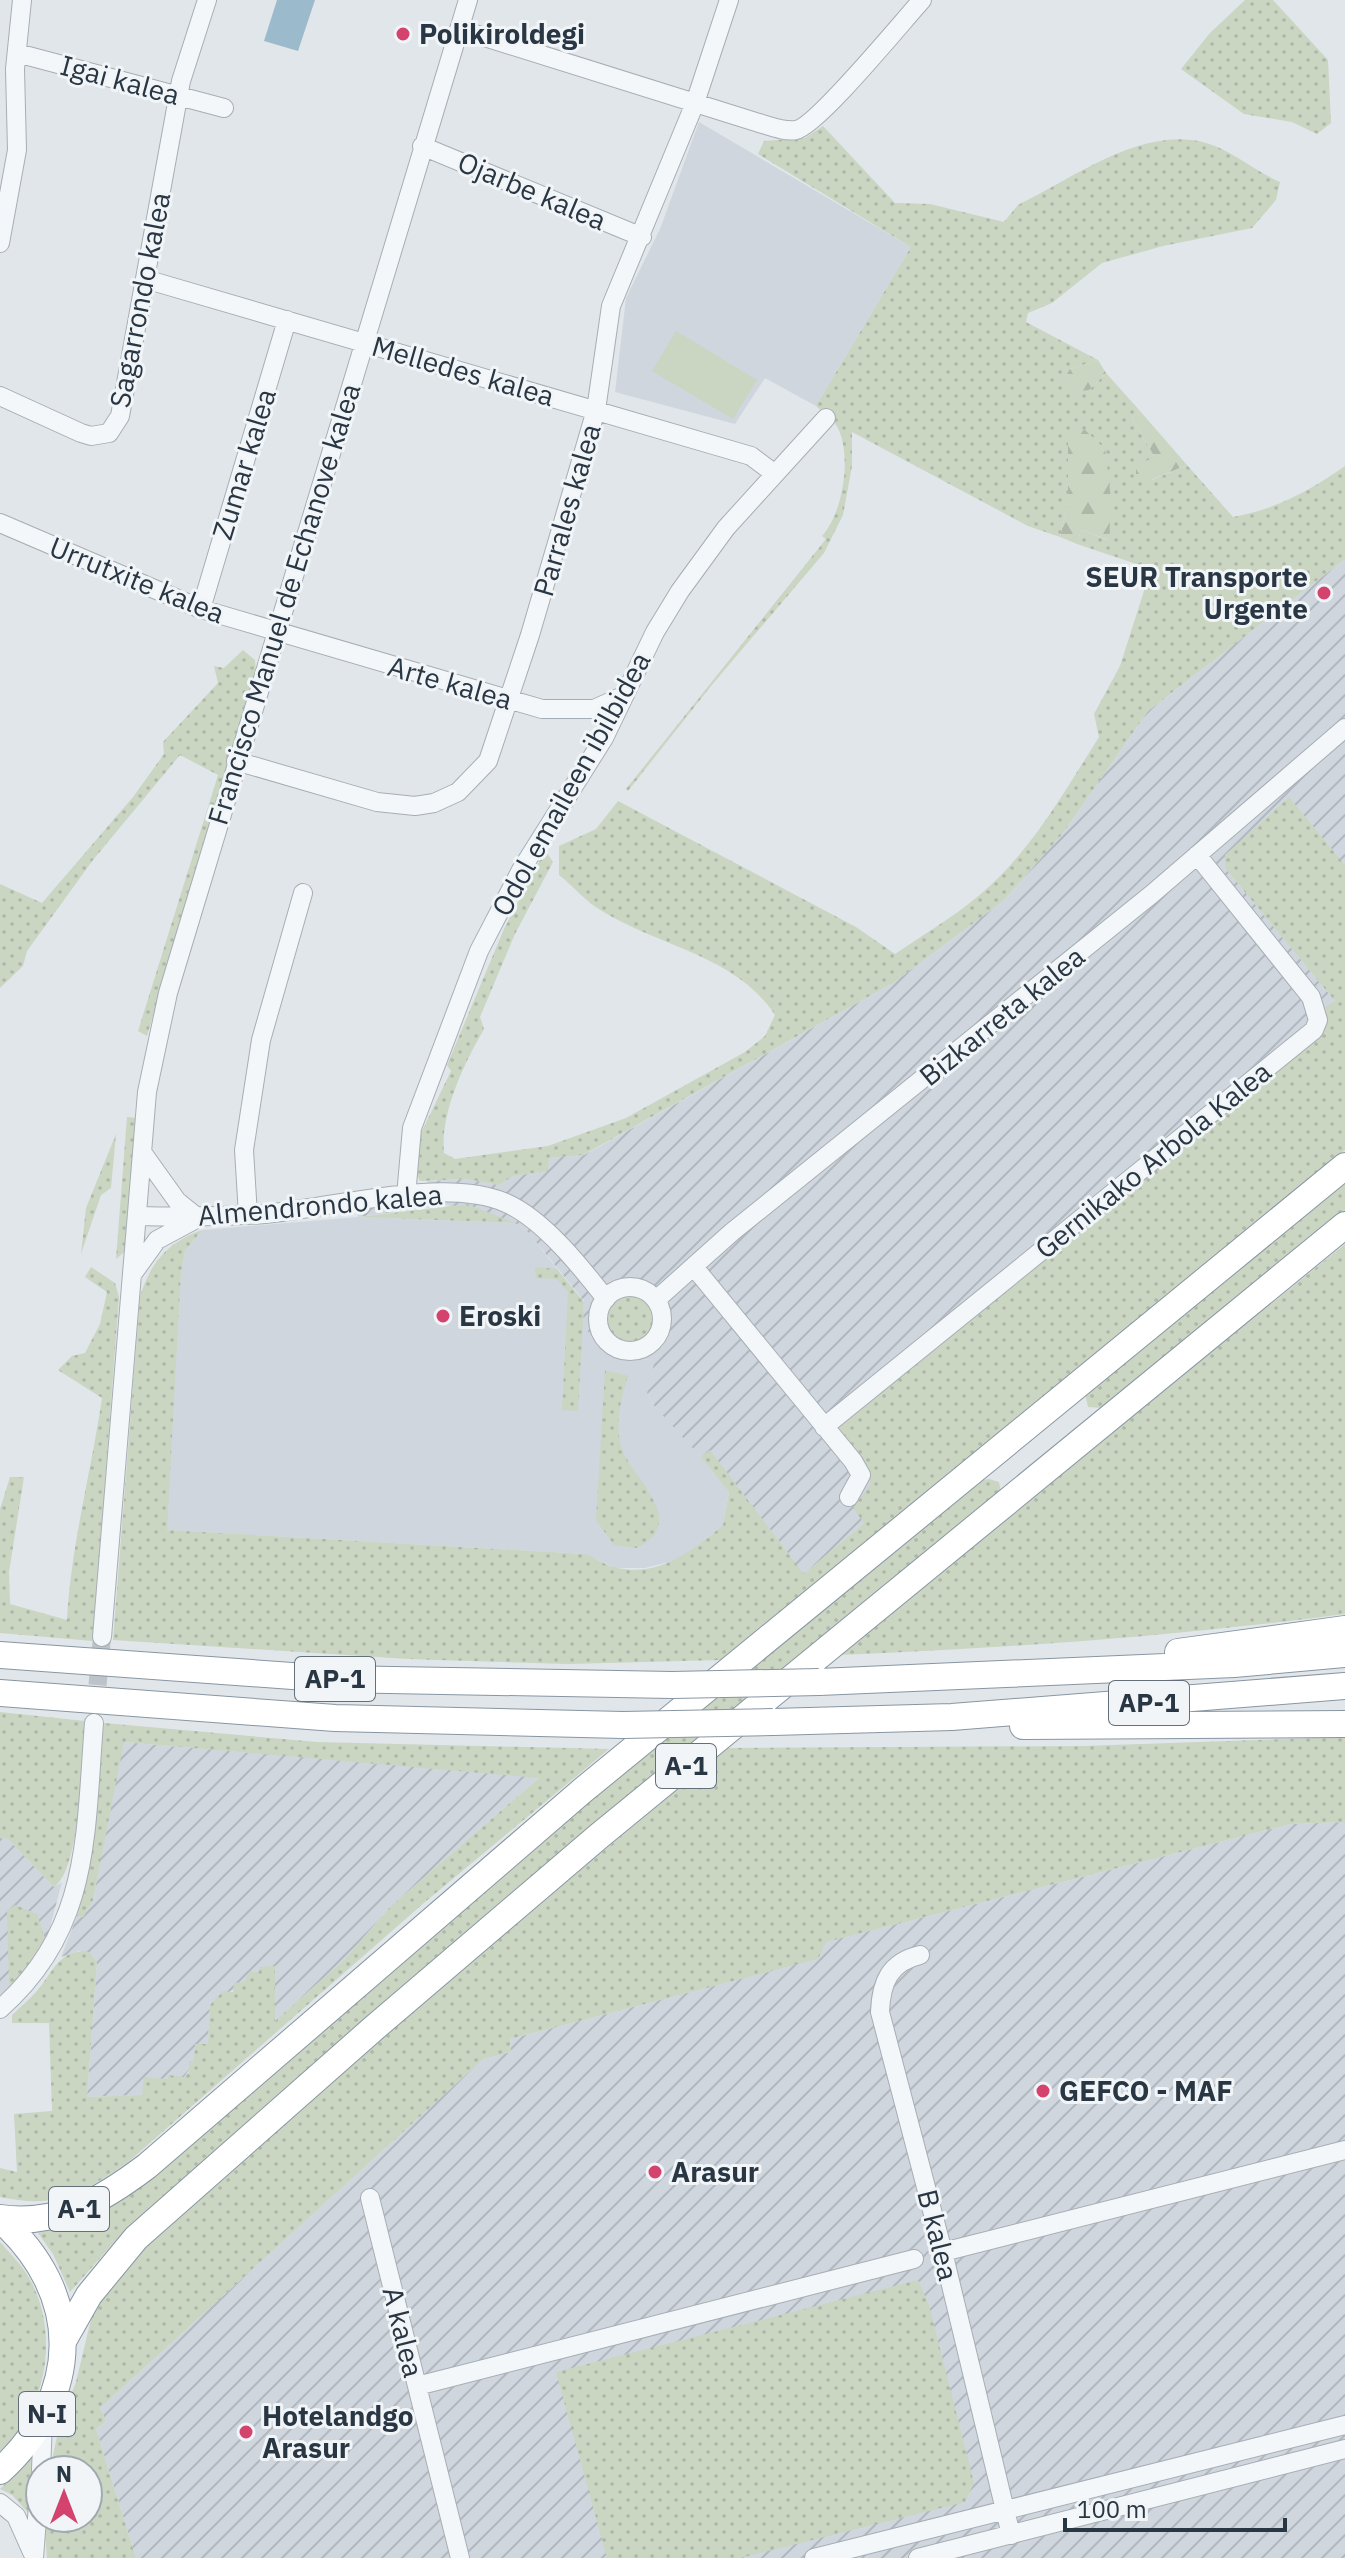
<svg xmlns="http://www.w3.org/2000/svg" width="1345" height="2558" viewBox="0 0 1345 2558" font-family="'IBM Plex Sans',sans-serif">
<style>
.built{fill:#cfd6dd}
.industrial{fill:url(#industrial-furrows)}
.grass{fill:url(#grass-dots)}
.forest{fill:url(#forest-firs)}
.green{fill:#cad5c2}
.water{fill:#9bbacc}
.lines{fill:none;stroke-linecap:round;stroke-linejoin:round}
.minor-tunnel{stroke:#bcc3c9;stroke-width:18;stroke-dasharray:18 9;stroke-linecap:butt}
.minor-casing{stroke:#a6aeb5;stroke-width:20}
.highway-casing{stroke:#8896a2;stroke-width:28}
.minor{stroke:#f4f7f9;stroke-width:18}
.highway{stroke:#fff;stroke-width:26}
.highway-bridge-casing{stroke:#8896a2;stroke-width:28;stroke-linecap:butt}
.highway-bridge{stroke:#fff;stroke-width:26}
.poi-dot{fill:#d3436e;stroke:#f1f5f8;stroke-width:3}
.labels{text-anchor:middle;stroke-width:6;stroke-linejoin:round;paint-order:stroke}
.shield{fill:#f1f5f8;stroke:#656f79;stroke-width:2}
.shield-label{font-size:26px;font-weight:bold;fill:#293643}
.poi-label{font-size:28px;font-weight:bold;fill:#293643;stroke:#f1f5f8;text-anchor:start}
.street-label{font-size:28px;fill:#293643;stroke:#f1f5f8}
</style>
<defs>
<pattern id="industrial-furrows" width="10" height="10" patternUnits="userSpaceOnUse" patternTransform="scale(2)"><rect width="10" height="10" fill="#cfd6dd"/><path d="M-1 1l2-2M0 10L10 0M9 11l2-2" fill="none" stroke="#b2b8bf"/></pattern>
<pattern id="grass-dots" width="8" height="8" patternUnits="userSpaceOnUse" patternTransform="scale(2)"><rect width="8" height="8" fill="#cad5c2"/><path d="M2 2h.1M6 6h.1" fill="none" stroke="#aeb7a8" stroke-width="1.8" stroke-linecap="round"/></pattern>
<pattern id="forest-firs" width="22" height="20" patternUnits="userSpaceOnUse" patternTransform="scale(2)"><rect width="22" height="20" fill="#cad5c2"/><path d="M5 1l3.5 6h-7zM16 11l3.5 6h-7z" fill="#aeb7a8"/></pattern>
</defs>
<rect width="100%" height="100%" fill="#e1e6eb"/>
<path class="built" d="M699,122L911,247L816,406L765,378L735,424L615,392L626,298L660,229Z
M358,1217L515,1223L528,1232L557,1269L613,1356L624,1360L656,1359L647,1393L655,1407L682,1433L729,1492L723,1525L681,1559L645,1568H615L585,1554L166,1530L181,1273L185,1251L202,1230Z"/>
<path class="industrial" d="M1345,559V865L1289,798L1225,856V868L1335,1001L1325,1008L1327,1025L1320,1035L868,1470L871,1485L864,1523L804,1574L710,1451L701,1457L655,1407L647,1393L655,1359L624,1360L613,1356L593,1339L583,1324L584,1301L528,1232L515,1223L447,1205L358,1217L356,1195L426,1187L428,1181L467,1179L499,1185L513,1176L547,1171L549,1158L584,1155L893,983L1003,901L1063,833L1148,711Z
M123,1742L540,1777L390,1907L344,1960L274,2022L259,1972L210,2005L208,2044L184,2077L168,2079L143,2095L87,2097L97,1963L79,1951L61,1957L77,1916L83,1917L93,1900Z
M1345,1822V2558H136L96,2429L106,2421L100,2408L483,2059L511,2052L510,2039L817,1959L825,1942L1291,1824Z
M0,1838L8,1839L54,1887L62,1882L46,1942L40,1931L13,1986L0,1996Z"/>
<path class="grass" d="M1245,0H1273L1328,60L1331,123L1317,134L1292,122L1244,114L1181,69L1210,33Z
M823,126L895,203L930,204L1004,222L1018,205C1076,177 1149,120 1215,146C1237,155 1257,172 1280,182L1276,200L1252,228L1163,246L1102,263L1052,303L1028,313L1026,322L1098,360L1070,369L1089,390L1106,373L1140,411L1132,418L1154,456L1152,480L1187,465L1233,517C1277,509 1309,491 1345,466V559L1148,711L1063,833L1003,901L893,983L583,1155L549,1158L548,1171L513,1176L499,1185L467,1179L420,1181L417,1175L421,1133L451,1071L447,1065L504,929L545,850L553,862L515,934L480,1017L484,1029C464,1064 440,1113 444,1153L455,1159L548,1146L626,1118L745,1052L765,1036L775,1015C737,956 658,946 602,911C586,902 573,886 559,875V846L596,829L618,801L856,927L895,954C920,937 947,921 971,902C1026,860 1063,794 1099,737L1094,714L1120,666L1151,569L1077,544L1081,530L1108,540L1068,433V502L1060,537L1028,526L852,432V466L843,515L824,553L711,686L628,791L626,789L826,539L822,536C843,513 852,457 838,428C834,420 822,412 816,406L911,247L758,154L764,141L805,138Z
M243,650L255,660L256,672L147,1036L138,1031L218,775L180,755L93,860L27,951L23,966L0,988V884L42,903L133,797L164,754L163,742L218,683L214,666L224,668Z
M1289,797L1345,865V1150L721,1660L568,1664L408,1659L113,1640L140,1296C151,1262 168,1242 202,1230L185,1251L181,1273L167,1530L585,1554C595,1557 604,1565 614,1567C658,1579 693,1550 723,1525L729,1492L701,1457L710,1450L804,1574L864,1523L853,1508L870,1485L868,1470L838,1432V1426L1308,1047L1327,1025L1325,1007L1335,1001L1225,868V855Z
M127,1117L136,1118L127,1250L116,1259Z
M116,1134L111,1188L101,1195L81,1254L86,1208Z
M1345,1180V1211L1103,1408L1088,1407L1085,1394Z
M467,1204L515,1223L358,1217Z
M1345,1244V1614C1177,1636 1009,1648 839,1655Z
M91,1267L115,1283L119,1297L93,1641L0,1633V1509L10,1477H24L9,1572L10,1604L67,1620C71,1545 91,1473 102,1398L58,1370L72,1356L85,1353L100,1324L107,1292L85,1277Z
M535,1267L557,1269L584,1302L578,1411L562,1410L568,1292L557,1279L536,1278Z
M605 1318a26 26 0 1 1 52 0a26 26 0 1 1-52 0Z
M605,1370L628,1376C621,1398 614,1426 622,1449C632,1478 691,1523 636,1548L614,1545L596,1520Z
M989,1479L999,1482L1001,1492L457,1941L117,2239L70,2292L53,2254L38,2233L78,2224L133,2192L520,1855L976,1481Z
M0,1712L85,1721C82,1756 81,1869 54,1887L8,1839L0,1838Z
M104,1723L317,1742L609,1749L425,1902L127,2163C81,2194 56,2209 0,2197V2168L17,2172L14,2114L52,2111L49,2023H12V2015C20,2007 29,2000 36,1992C53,1973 59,1948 89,1952L97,1963L87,2097L142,2095L144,2077L168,2079V2075L184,2077L189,2072V2061H194L195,2044H208L210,2005L223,1991L233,1992L234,1983L244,1982L250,1972H259V1967L275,1966V2021L344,1960L390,1907L539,1778L124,1742L93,1900L83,1917L77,1916L86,1880Z
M1345,1737V1822L1291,1824L826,1942L818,1959L510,2039L511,2052L483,2059L100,2408L106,2421L96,2429L136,2558H47L44,2518H88V2470H50L60,2422L76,2382L93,2311L117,2276L148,2244L494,1941L728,1748L1083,1746Z
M15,1905L37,1914L46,1942L13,1986L9,1983L7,1911Z
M0,2242C8,2251 17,2260 24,2270C62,2325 49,2409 0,2451Z
M918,2280L929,2305L974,2483L965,2502L740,2558H607L556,2372Z
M34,2456L32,2517L12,2495L0,2489Z"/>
<path class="forest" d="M1098,360L1106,373L1089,390L1070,392L1064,379L1070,369Z
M1140,411L1187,465L1151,480H1136V468L1154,456L1132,418Z
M1085,430L1105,449L1111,499L1109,540L1081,530L1077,544L1060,537L1068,502V433Z"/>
<path class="green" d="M676,331L757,380L733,419L652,371Z"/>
<path class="water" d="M277,0H315L298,51L264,41Z"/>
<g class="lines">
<path class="minor-tunnel" d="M95,1712L102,1637"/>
<g class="minor-casing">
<path id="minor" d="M459,29L759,123C770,126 784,132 796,130C817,126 902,22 922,0
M17,53L224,108
M422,146L642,237
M0,243L17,150L15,69L22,0
M145,279L751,456L775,474
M0,396L81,433L91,436L109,433L120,416L181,81L207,0
M0,523L201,609L542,709H594L625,695
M201,609L287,320
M236,761L377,802L415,806L434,803L458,792L488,761L530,635L596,410L611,306L695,103L729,0
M406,1196L412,1128L479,951L521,870L604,738L655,632L680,591L726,528L826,418
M248,1215L244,1150L261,1040L303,893
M137,1216C180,1217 222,1217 265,1214C332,1208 444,1176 506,1203C543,1219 581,1267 606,1299
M694,1267L853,1461L861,1475L849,1497
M134,1272L157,1240L198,1218L177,1201L142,1152
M598 1319a32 32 0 1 1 64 0a32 32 0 1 1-64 0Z
M656,1300L732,1232L1152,894L1345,728
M824,1427L1314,1030L1318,1020L1311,997L1197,855
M102,1637L147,1092L168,993L468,0
M920,1955C890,1962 881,1982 880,2012L943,2252L1011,2535
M0,2009C91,1929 85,1834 94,1723
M370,2198L460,2558
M943,2252L1345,2150
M417,2386L914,2259
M41,2470L43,2421
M0,2503L16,2516L32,2552
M34,2558L40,2479
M814,2558L1345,2425
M918,2558L1345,2449"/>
</g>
<g class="highway-casing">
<path id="highway" d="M1178,1652L1345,1629
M0,1655L334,1679L672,1685
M819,1682L1234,1664L1345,1654
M0,1693L335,1718L623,1725
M773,1722L952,1717L1345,1686
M1023,1726L1345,1724
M0,2218C59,2226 102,2200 147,2166L582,1791L1345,1166
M0,2219C84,2294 83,2395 0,2471
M63,2341L89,2295L136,2238L374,2028L599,1836L1345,1225"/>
</g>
<use href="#minor" class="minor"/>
<use href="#highway" class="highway"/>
<g class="highway-bridge-casing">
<path id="highway-bridge" d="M672,1685L819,1682
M623,1725L773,1722"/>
</g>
<use href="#highway-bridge" class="highway-bridge"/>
</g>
<g class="poi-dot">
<circle cx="403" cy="34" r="8"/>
<circle cx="1324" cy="593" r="8"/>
<circle cx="443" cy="1316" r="8"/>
<circle cx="1043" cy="2091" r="8"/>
<circle cx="655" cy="2172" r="8"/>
<circle cx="246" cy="2432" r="8"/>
</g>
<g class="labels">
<g class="shield">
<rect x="295" y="1657" width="80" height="44" rx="6"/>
<rect x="1109" y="1681" width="80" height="44" rx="6"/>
<rect x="656" y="1744" width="60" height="44" rx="6"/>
<rect x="49" y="2187" width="60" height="44" rx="6"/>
<rect x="19" y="2392" width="56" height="44" rx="6"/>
</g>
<g class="shield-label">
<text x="335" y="1688">AP-1</text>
<text x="1149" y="1712">AP-1</text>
<text x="686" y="1775">A-1</text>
<text x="79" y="2218">A-1</text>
<text x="47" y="2423">N-I</text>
</g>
<g class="poi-label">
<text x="419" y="44">Polikiroldegi</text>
<text x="1308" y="587" text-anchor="end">SEUR Transporte<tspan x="1308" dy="32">Urgente</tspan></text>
<text x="459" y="1326">Eroski</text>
<text x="1059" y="2101">GEFCO - MAF</text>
<text x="671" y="2182">Arasur</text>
<text x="262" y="2426">Hotelandgo<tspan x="262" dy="32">Arasur</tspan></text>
</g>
<g class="street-label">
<text transform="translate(120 80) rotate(15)" y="10">Igai kalea</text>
<text transform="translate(532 191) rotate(23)" y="10">Ojarbe kalea</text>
<text transform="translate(140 300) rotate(-79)" y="10">Sagarrondo kalea</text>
<text transform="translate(463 371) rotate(16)" y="10">Melledes kalea</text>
<text transform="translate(244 464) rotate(-73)" y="10">Zumar kalea</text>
<text transform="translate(567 510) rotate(-74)" y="10">Parrales kalea</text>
<text transform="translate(137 580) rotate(22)" y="10">Urrutxite kalea</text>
<text transform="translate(284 604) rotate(-73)" y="10">Francisco Manuel de Echanove kalea</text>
<text transform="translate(450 683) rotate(16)" y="10">Arte kalea</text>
<text transform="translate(571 784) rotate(-61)" y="10">Odol emaileen ibilbidea</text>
<text transform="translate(1002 1016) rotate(-39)" y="10">Bizkarreta kalea</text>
<text transform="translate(1153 1160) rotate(-39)" y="10">Gernikako Arbola Kalea</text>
<text transform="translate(320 1205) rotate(-5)" y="10">Almendrondo kalea</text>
<text transform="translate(938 2235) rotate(76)" y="10">B kalea</text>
<text transform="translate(403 2332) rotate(76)" y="10">A kalea</text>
</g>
</g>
<g transform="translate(64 2494)"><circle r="38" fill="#f1f5f8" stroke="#a1a9b0" stroke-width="2"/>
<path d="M0-6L14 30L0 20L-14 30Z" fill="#d3436e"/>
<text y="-12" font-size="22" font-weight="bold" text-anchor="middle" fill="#293643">N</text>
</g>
<path d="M1065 2518v12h220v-12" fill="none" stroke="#293643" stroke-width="4"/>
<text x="1077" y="2518" font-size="24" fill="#293643" stroke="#f1f5f8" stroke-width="6" paint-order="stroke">100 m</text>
</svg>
